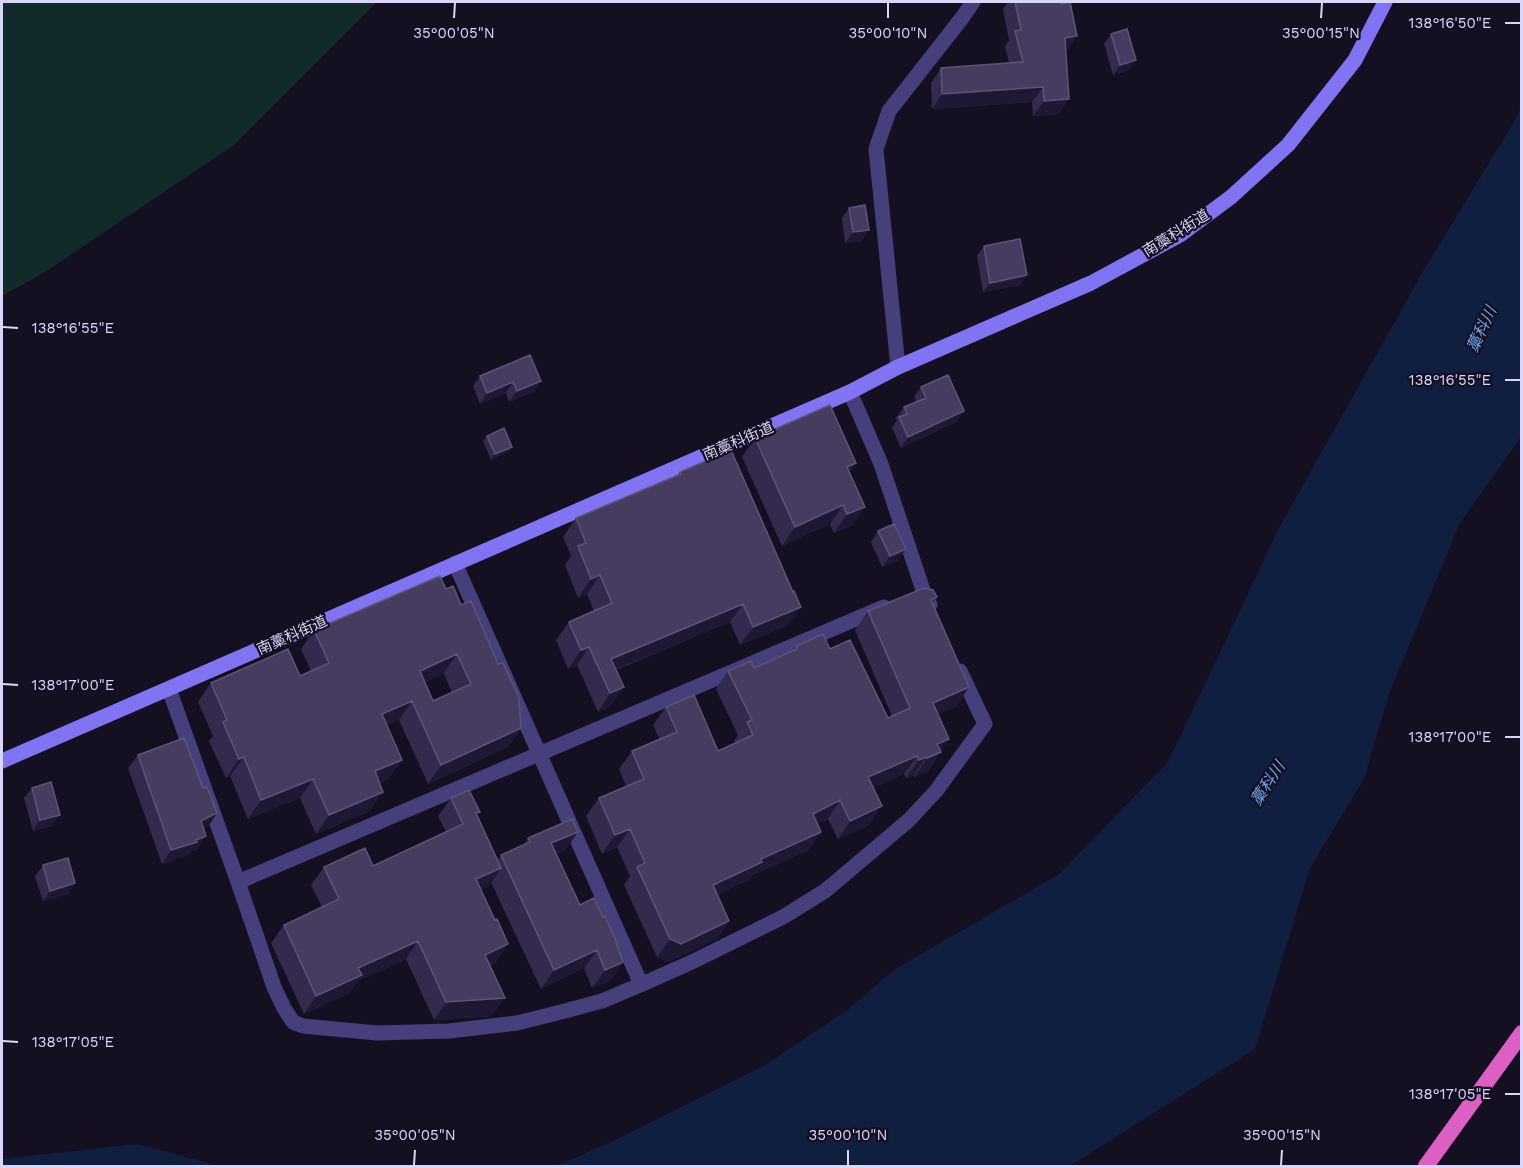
<svg xmlns="http://www.w3.org/2000/svg" width="1523" height="1168" viewBox="0 0 1523 1168" font-family="'Work Sans','Noto Sans JP',sans-serif">
<style>
.green{fill:#132a2b}
.water{fill:#101e40}
.lines{fill:none;stroke-linecap:round;stroke-linejoin:round}
.minor{stroke:#463f7c;stroke-width:15}
.secondary{stroke:#8074f2;stroke-width:15}
.trunk{stroke:#dc60c4;stroke-width:16}
.wall{fill:#342a4d;fill-rule:evenodd}
.shaded-wall{fill:#1f1834}
.building{fill:#463c60;stroke:#5d5478;stroke-width:1.5;fill-rule:evenodd}
.ticks{fill:none;stroke:#dbd4fb;stroke-width:2}
.labels{text-anchor:middle;stroke-width:4.5;stroke-linejoin:round;paint-order:stroke}
.street-label{font-size:15px;fill:#dbd4fb;stroke:#141021}
.water-label{font-size:16px;font-style:italic;fill:#6ca9f1;stroke:#141021}
.ticks-label{font-size:15px;text-anchor:middle;fill:#dbd4fb;stroke:#141021;stroke-width:4.5;stroke-linejoin:round;paint-order:stroke}
</style>
<rect width="100%" height="100%" fill="#141021"/>
<path class="green" d="M2,2H377L234,145L45,272L2,296Z"/>
<path class="water" d="M1521,107V437L1460,523L1389,694L1364,779L1310,868L1255,1049L1070,1166H556L611,1142L765,1065L846,1011L895,969L1058,875L1168,762L1279,528L1425,268L1517,117Z
M137,1144L219,1166H2V1159Z"/>
<g class="lines">
<path class="minor" d="M898,367L876,149L889,111L962,18L973,2
M850,392L881,464L923,590L930,605
M455,563L641,984
M169,689L238,882L274,987L284,1008L293,1022L303,1026L377,1033L449,1031L517,1023L561,1012L602,1001L647,982L694,961L783,917L825,891L909,820L936,791L985,724L960,671
M238,882L884,607"/>
<path class="secondary" d="M2,761L850,392L898,367L1091,283L1180,235L1231,197L1288,145L1355,60L1385,2"/>
<path class="trunk" d="M1426,1166L1522,1033"/>
</g>
<path class="wall" d="M1008,2H1061L1066,51L1059,114L1033,116L1032,102L932,109L931,83L941,68L1009,63L1005,46L1009,40L1003,9Z
M1111,34L1136,60L1128,71L1113,75L1104,44Z
M849,208L862,241L845,243L842,218Z
M984,246L1027,275L1020,285L983,292L977,256Z
M480,376L541,381L534,392L509,402L506,393L480,404L473,386Z
M921,387L964,411L956,422L901,448L892,428L897,420L896,418L904,407L916,402L914,397Z
M487,436L508,452L491,460L483,441Z
M755,438L849,473L865,507L852,525L834,533L830,524L782,546L742,457Z
M680,472L788,625L740,645L730,622L616,670L611,706L598,712L577,665L568,669L556,640L569,622L594,611L587,594L578,598L565,565L571,556L563,537L576,518L678,475Z
M878,531L906,549L898,560L882,567L871,542Z
M446,589L461,605L521,728L508,747L428,784L399,720L387,725L402,760L388,779L380,783L370,811L316,834L300,798L248,819L230,776L226,778L209,741L213,736L198,702L211,683L300,676L311,671L301,649L314,630ZM444,673L452,693L433,701L425,682Z
M937,597L932,604L957,706L938,714L949,739L928,771L914,777V775L906,778L904,774L873,788L869,825L838,839L828,819L817,824L809,850L753,875L749,880L717,895L729,921L717,939L668,962L657,957L624,885L630,876L617,847L602,854L586,816L599,798L626,786L619,769L632,751L660,740L653,725L666,707L718,751L735,743L734,741L738,735L716,689L728,671L754,668L792,651L796,646L830,649L888,718L892,716L855,630L868,611Z
M138,755L203,788L217,813L208,827L204,828L197,850L189,852L188,855L162,864L128,768Z
M32,788L52,826L33,831L24,798Z
M451,798L477,815L498,860L501,855L524,845L528,838L565,851L556,854L580,905L616,944L623,962L610,981L592,988L584,968L541,989L491,882L489,886L481,889L496,962L490,965L492,1016L434,1020L406,959L358,981L349,993L304,1014L271,943L284,925L322,907L311,885L324,867L373,866L446,832L438,816Z
M43,865L75,883L68,894L43,901L35,876Z"/>
<path class="shaded-wall" d="M1077,36L1067,51L1065,38Z
M1136,60L1128,71L1113,75L1120,65Z
M1043,87L1032,102L932,109L942,94Z
M1069,99L1059,114L1033,116L1044,101Z
M869,230L862,241L845,243L853,232Z
M1027,275L1020,285L983,292L990,283Z
M541,381L534,392L509,402L517,391Z
M513,382L506,393L480,404L487,393Z
M964,411L956,422L901,448L908,437Z
M512,447L508,452L491,460L495,454Z
M856,463L843,482L847,467Z
M843,505L830,524L782,546L795,527Z
M865,507L852,525L834,533L847,514Z
M906,549L898,560L882,567L890,556Z
M600,575L587,594L578,598L591,579Z
M743,604L730,622L602,675L611,659Z
M801,607L788,625L740,645L753,627Z
M589,647L577,665L568,669L581,650Z
M457,654L444,673L407,690L420,671Z
M624,687L611,706L598,712L610,693Z
M969,687L957,706L920,722L933,703Z
M412,701L399,720L369,733L382,714Z
M521,728L508,747L428,784L441,765Z
M949,739L928,771L914,777L937,744Z
M917,756L904,774L856,796L868,777Z
M244,757L230,776L226,778L239,759Z
M926,757L914,775L906,778L919,760Z
M402,760L388,779L362,790L375,771Z
M313,779L300,798L248,819L261,800Z
M383,792L370,811L316,834L329,815Z
M840,800L828,819L800,832L813,814Z
M882,806L869,825L838,839L850,821Z
M217,813L208,827L192,834L201,821Z
M60,815L52,826L33,831L40,820Z
M630,829L617,847L602,854L615,835Z
M578,832L565,851L538,862L551,843Z
M821,832L809,850L753,875L749,880L700,903L713,885L761,859Z
M206,836L197,850L189,852L188,855L162,864L171,850Z
M501,868L489,886L464,897L476,879Z
M75,883L68,894L43,901L50,891Z
M729,921L717,939L668,962L657,957L670,939Z
M418,941L406,959L358,981L349,993L304,1014L316,996L358,968Z
M508,944L496,962L472,973L485,955Z
M597,950L584,968L541,989L554,970Z
M623,962L610,981L592,988L605,970Z
M505,998L492,1016L434,1020L446,1002Z"/>
<path class="building" d="M1015,2H1061V4L1070,2L1077,36L1065,38L1069,99L1044,101L1043,87L942,94L941,68L1023,62L1015,31L1021,30Z
M1127,29L1136,60L1120,65L1111,34Z
M865,205L869,230L853,232L849,208Z
M1020,239L1027,275L990,283L984,246Z
M530,355L541,381L517,391L513,382L487,393L480,376Z
M948,375L964,411L908,437L899,417L907,414L904,407L926,398L921,387Z
M830,405L856,463L847,467L865,507L847,514L843,505L795,527L755,438Z
M504,428L512,447L495,454L487,436Z
M731,450L793,592L794,591L801,607L753,627L743,604L611,659L624,687L610,693L589,647L581,650L569,622L612,603L600,575L591,579L578,546L586,543L576,518L681,474L680,472Z
M894,524L906,549L890,556L878,531Z
M440,576L446,589L453,586L461,605L471,601L498,664L503,663L519,698L521,728L441,765L412,701L382,714L402,760L375,771L383,792L329,815L313,779L261,800L244,757L239,759L223,722L227,720L211,683L288,649L300,676L329,663L314,630ZM457,654L471,684L433,701L420,671Z
M924,588L933,590L937,597L931,600L969,687L933,703L949,739L937,744L941,752L927,758L926,757L919,760L917,756L868,777L882,806L850,821L840,800L813,814L821,832L761,859L762,862L713,885L729,921L681,944L670,939L637,867L645,863L630,829L615,835L599,798L644,779L632,751L677,732L666,707L694,695L718,751L753,735L747,722L752,720L728,671L751,661L754,668L797,649L796,646L823,634L830,649L850,640L888,718L910,708L868,611Z
M184,738L203,788L207,787L217,813L201,821L206,836L196,840L197,842L171,850L138,755Z
M51,782L60,815L40,820L32,788Z
M469,790L480,812L476,813L501,868L476,879L495,920L497,919L508,944L485,955L505,998L446,1002L418,941L358,968L362,975L316,996L284,925L339,899L324,867L365,848L373,866L463,824L451,798Z
M572,819L578,832L551,843L580,905L594,898L603,917L605,916L617,943H616L623,962L605,970L597,950L554,970L501,855L530,842L528,838Z
M68,858L75,883L50,891L43,865Z"/>
<path class="ticks" d="M454,18L455,3M888,18V3M1321,18L1322,3M1505,23H1520M3,327L18,328M1505,380H1520M3,684L18,685M1505,737H1520M3,1041L18,1042M1505,1094H1520M414,1165L415,1150M848,1165V1150M1281,1165L1282,1150"/>
<g class="labels">
<g class="street-label">
<text transform="translate(1176 233) rotate(-32)" y="5">南藁科街道</text>
<text transform="translate(738 441) rotate(-23)" y="5">南藁科街道</text>
<text transform="translate(292 635) rotate(-24)" y="5">南藁科街道</text>
</g>
<g class="water-label">
<text transform="translate(1481 329) rotate(-65)" y="6">藁科川</text>
<text transform="translate(1267 783) rotate(-57)" y="6">藁科川</text>
</g>
</g>
<g class="ticks-label">
<text x="1450" y="28">138°16'50"E</text>
<text x="454" y="38">35°00'05"N</text>
<text x="888" y="38">35°00'10"N</text>
<text x="1321" y="38">35°00'15"N</text>
<text x="73" y="333">138°16'55"E</text>
<text x="1450" y="385">138°16'55"E</text>
<text x="73" y="690">138°17'00"E</text>
<text x="1450" y="742">138°17'00"E</text>
<text x="73" y="1047">138°17'05"E</text>
<text x="1450" y="1099">138°17'05"E</text>
<text x="415" y="1140">35°00'05"N</text>
<text x="848" y="1140">35°00'10"N</text>
<text x="1282" y="1140">35°00'15"N</text>
</g>
<rect width="1523" height="1168" fill="none" stroke="#dbd4fb" stroke-width="6"/>
</svg>
